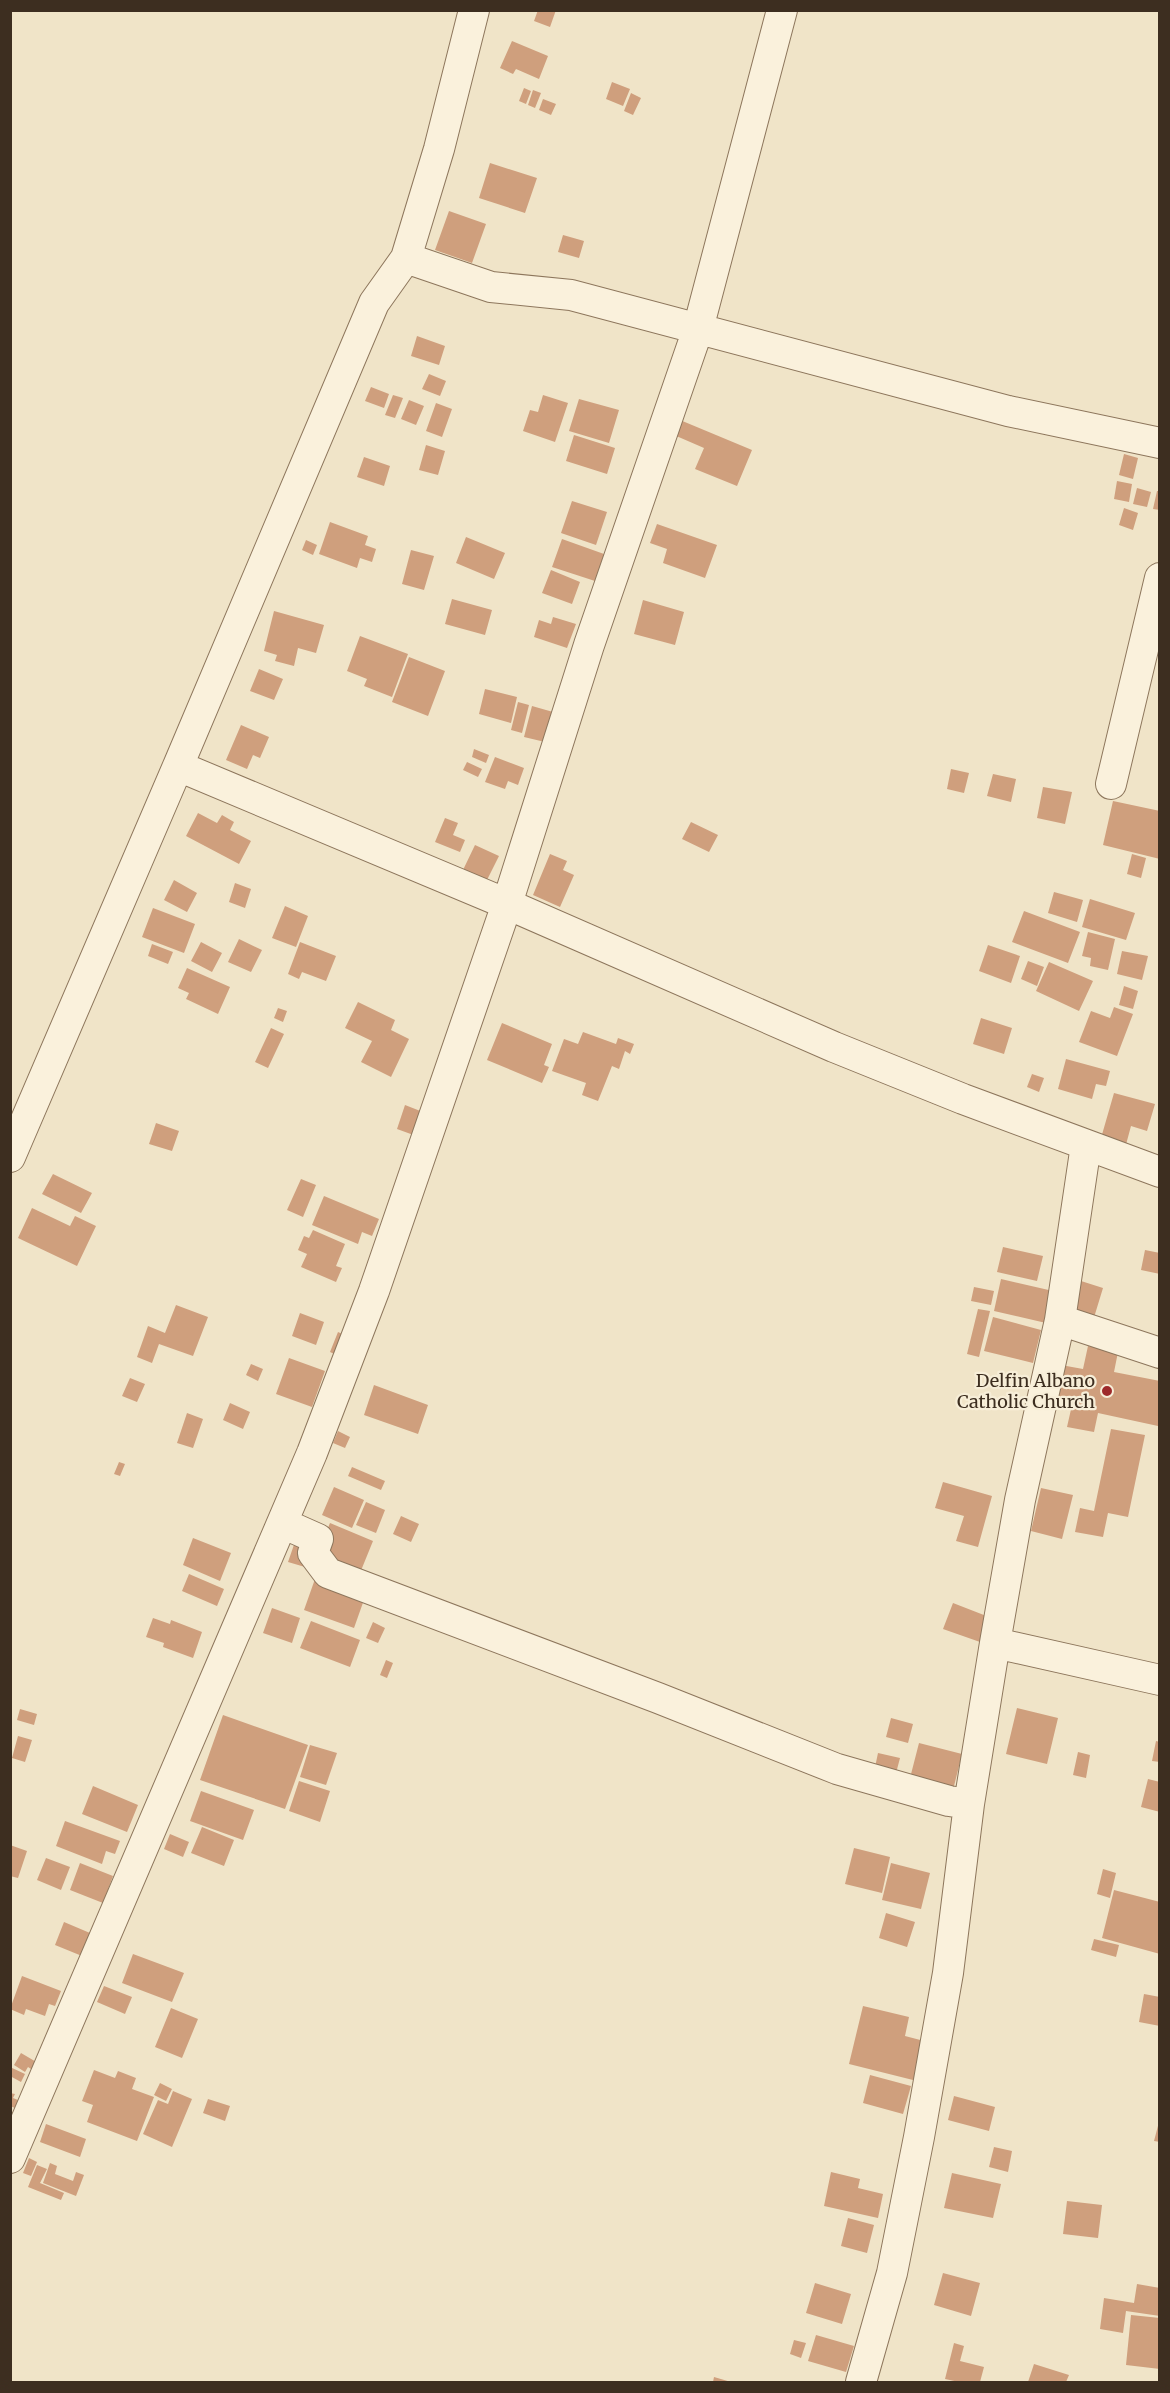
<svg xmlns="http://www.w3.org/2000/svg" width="1170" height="2393" viewBox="0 0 1170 2393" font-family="Merriweather,serif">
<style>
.building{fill:#cf9f7d}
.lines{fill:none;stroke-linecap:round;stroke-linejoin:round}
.minor-casing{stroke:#8d765c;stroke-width:32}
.minor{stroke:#faf1dc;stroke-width:30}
.poi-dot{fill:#9e2a2b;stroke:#f7eed8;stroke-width:2}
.labels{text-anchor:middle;stroke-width:4.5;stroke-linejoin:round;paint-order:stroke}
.poi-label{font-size:18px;fill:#3d2e20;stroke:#f7eed8;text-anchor:end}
</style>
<rect width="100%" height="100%" fill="#f0e4c8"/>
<path class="building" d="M538,10H556L550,27L534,21Z
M512,41L548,56L539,79L516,69L513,74L500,68Z
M612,82L630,89L623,106L606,99Z
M524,88L531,91L526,104L519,101Z
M533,90L541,93L535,108L528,105Z
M631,93L641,98L633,115L624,111Z
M543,99L556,104L551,115L539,110Z
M490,163L537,178L525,213L479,198Z
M449,211L486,224L472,263L435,250Z
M563,235L584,241L579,258L558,252Z
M417,336L445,346L439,365L411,356Z
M429,374L446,381L440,396L422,389Z
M371,387L389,394L384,408L365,401Z
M393,395L403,398L395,418L385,415Z
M543,395L568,403L555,442L523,431L530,410L538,412Z
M579,399L619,410L609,443L569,431Z
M409,400L424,406L416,425L401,419Z
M436,403L452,409L442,437L426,431Z
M680,420L752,450L737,486L695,469L704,448L674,435Z
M574,435L615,448L607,474L566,461Z
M426,445L445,451L438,475L419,470Z
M1124,454L1138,458L1133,479L1119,475Z
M364,457L390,466L384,486L357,477Z
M1117,481L1132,484L1129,502L1114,499Z
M1137,488L1151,492L1147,507L1133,504Z
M1157,491H1160V510L1153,509Z
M572,501L607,512L596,545L561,533Z
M1124,508L1138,513L1133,530L1119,525Z
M330,522L368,536L365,545L376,549L372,562L360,558L357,568L319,554Z
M657,524L717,545L705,578L663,563L667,549L650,543Z
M466,537L505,553L494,579L456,563Z
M562,539L604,554L595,581L552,567Z
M306,540L317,545L313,555L302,550Z
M411,550L434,556L424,590L402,584Z
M551,570L580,582L572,604L542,593Z
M452,599L492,610L485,635L445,624Z
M643,600L684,612L675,645L634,634Z
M274,611L324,625L316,653L298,648L294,666L275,661L277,655L264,651Z
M553,617L576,624L567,648L534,637L539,620L551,624Z
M360,636L408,654L392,697L364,686L367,679L347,671Z
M409,657L445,671L428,716L392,702Z
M259,669L283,679L274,700L250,691Z
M485,689L517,697L511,723L479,714Z
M518,702L529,705L522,733L511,730Z
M532,706L553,712L545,742L524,737Z
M241,725L269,737L260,758L253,755L247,769L226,760Z
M474,749L489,755L486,763L472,757Z
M495,757L524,768L518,785L508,781L505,789L485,782Z
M467,762L482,769L478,777L463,770Z
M951,769L969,773L964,793L947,789Z
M993,774L1016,779L1011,802L987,796Z
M1043,787L1072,792L1065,824L1037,818Z
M1113,801L1160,811V859L1103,845Z
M198,813L217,823L222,815L234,822L230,830L251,841L239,864L186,836Z
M445,818L458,823L453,835L465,840L460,852L435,842Z
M691,822L718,835L709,852L682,839Z
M475,845L499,856L486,882L463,870Z
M550,854L567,861L563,870L574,875L560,907L533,895Z
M1132,854L1146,858L1141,878L1127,874Z
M174,880L197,893L187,912L164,900Z
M235,883L251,889L245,908L229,902Z
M1054,892L1083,900L1077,922L1048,913Z
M1090,899L1135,913L1126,940L1082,927Z
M285,906L308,916L296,947L272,938Z
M153,908L195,924L184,953L142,937Z
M1024,911L1080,932L1068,963L1012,942Z
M1088,932L1115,939L1108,970L1090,966L1091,958L1082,956Z
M239,939L262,950L251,972L228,962Z
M201,942L222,953L212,972L191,961Z
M300,942L336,956L326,981L302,972L299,979L288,974Z
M152,944L173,952L168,964L148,956Z
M988,945L1020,956L1011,983L979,971Z
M1122,951L1148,956L1142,980L1117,974Z
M1028,961L1044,967L1037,986L1021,979Z
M1049,962L1093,981L1079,1011L1036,991Z
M187,968L230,987L218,1014L186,999L189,993L178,988Z
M1124,986L1138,991L1133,1009L1119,1005Z
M358,1002L395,1020L391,1030L409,1039L391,1077L361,1062L372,1041L345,1028Z
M1114,1007L1133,1014L1117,1056L1079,1042L1091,1011L1110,1018Z
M278,1008L287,1011L283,1022L274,1018Z
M981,1018L1012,1028L1004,1054L973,1044Z
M502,1023L552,1044L544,1065L549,1067L542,1083L487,1060Z
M271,1028L284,1034L268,1068L255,1062Z
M583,1032L616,1044L618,1038L634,1044L630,1054L625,1051L619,1069L612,1066L598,1101L582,1095L586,1083L552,1071L564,1039L578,1044Z
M1066,1059L1110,1071L1106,1086L1096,1084L1092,1099L1058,1089Z
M1032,1074L1044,1078L1039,1092L1027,1087Z
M1114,1093L1155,1104L1147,1131L1131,1126L1124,1152L1099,1145Z
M405,1105L428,1114L419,1137L397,1129Z
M156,1123L179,1131L172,1151L149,1144Z
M53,1174L92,1193L81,1213L42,1194Z
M301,1179L316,1185L303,1217L287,1210Z
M324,1196L379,1219L372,1236L362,1232L358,1244L312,1225Z
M32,1208L70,1226L75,1216L96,1226L77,1266L18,1238Z
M313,1230L345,1244L336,1266L342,1268L336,1282L301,1267L307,1254L298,1250L304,1236L309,1238Z
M1003,1247L1043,1256L1037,1281L997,1272Z
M1145,1250L1160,1253V1274L1141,1270Z
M1001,1279L1053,1291L1046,1323L994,1311Z
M1081,1281L1103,1288L1092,1324L1070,1316Z
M974,1287L994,1291L991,1305L971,1301Z
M176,1305L208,1317L193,1356L159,1344L152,1363L137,1357L148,1326L165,1333Z
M978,1309L990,1311L979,1357L967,1354Z
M300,1313L324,1322L316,1345L292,1336Z
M993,1317L1041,1330L1033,1363L984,1351Z
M338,1332L349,1337L341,1357L330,1352Z
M1088,1346L1118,1352L1114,1372L1160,1381L1158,1426L1098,1413L1094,1432L1067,1427L1072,1405L1053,1401L1061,1365L1083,1369Z
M289,1358L325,1371L312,1407L276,1394Z
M251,1364L263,1369L258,1381L246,1375Z
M130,1378L145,1384L137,1402L122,1396Z
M374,1385L428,1405L418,1434L364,1415Z
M230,1403L250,1412L243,1429L223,1420Z
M187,1413L203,1419L193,1448L177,1443Z
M1111,1429L1145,1435L1128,1517L1108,1513L1103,1537L1075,1532L1080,1508L1094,1511Z
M338,1431L350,1437L345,1448L333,1443Z
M119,1462L125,1464L120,1476L114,1474Z
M352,1467L385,1481L381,1490L348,1476Z
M943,1482L992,1496L978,1547L956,1541L964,1516L935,1508Z
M334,1487L364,1500L352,1528L322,1515Z
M1041,1488L1073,1495L1062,1539L1031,1531Z
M366,1502L385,1510L376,1533L356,1525Z
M401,1516L419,1524L411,1542L393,1534Z
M330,1523L373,1541L360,1573L317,1554Z
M193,1538L231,1553L220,1581L183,1565Z
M296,1539L312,1544L305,1567L288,1562Z
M189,1574L224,1589L217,1606L182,1591Z
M315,1579L365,1597L354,1628L304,1610Z
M953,1603L989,1617L980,1642L943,1629Z
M272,1608L300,1618L292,1643L263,1633Z
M153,1618L170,1624L171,1620L202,1632L193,1658L163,1647L164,1643L146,1637Z
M311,1621L360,1640L350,1667L300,1648Z
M373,1622L385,1628L378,1643L366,1638Z
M386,1660L393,1663L387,1678L380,1675Z
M1017,1708L1058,1718L1047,1764L1006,1754Z
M20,1709L37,1714L34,1725L17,1720Z
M223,1715L308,1745L285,1809L200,1780Z
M891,1718L913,1724L908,1743L886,1737Z
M18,1736L32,1740L25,1762L12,1758Z
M1156,1741L1160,1742V1762L1152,1761Z
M919,1743L962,1754L952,1794L909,1782Z
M310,1745L337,1753L326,1785L300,1777Z
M1078,1752L1090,1755L1086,1778L1073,1775Z
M878,1753L900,1758L895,1777L874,1772Z
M1148,1779L1160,1782V1812L1141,1807Z
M299,1781L330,1791L320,1822L289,1811Z
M93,1786L138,1805L127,1832L82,1814Z
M201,1791L254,1810L243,1840L190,1821Z
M65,1821L120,1841L115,1854L106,1851L102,1864L56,1846Z
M202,1827L234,1840L224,1866L191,1853Z
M170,1834L189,1842L183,1857L164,1849Z
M10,1845L27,1851L18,1878L10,1876Z
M854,1848L890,1857L882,1893L845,1884Z
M46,1858L70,1867L61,1890L37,1880Z
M80,1863L113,1876L103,1903L70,1890Z
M891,1863L930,1873L921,1909L882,1900Z
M1103,1869L1116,1873L1110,1898L1097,1894Z
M1114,1890L1160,1902V1954L1102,1938Z
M886,1913L915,1922L907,1947L879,1938Z
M64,1922L90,1933L82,1956L55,1945Z
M1094,1939L1119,1945L1116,1957L1091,1950Z
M133,1954L184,1973L172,2002L122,1983Z
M22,1976L61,1991L55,2006L49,2004L45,2016L26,2009L24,2015L10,2009Z
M104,1986L132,1997L125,2014L97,2002Z
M1144,1994L1160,1997V2026L1139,2022Z
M863,2006L909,2017L905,2036L928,2042L917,2081L849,2064Z
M171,2008L198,2019L182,2058L155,2047Z
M21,2053L38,2063L34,2071L28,2067L25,2072L14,2065Z
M10,2067L25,2074L21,2082L10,2076Z
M94,2070L115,2078L118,2071L136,2078L132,2089L154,2097L137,2141L87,2122L93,2105L82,2101Z
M870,2075L911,2086L903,2114L863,2103Z
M160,2083L172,2089L166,2101L154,2095Z
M173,2091L192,2099L172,2147L143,2134L158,2100L168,2104Z
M10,2093L15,2094L13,2098L18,2100L15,2108L10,2106Z
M954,2096L995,2107L989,2131L948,2120Z
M208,2099L230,2106L225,2121L203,2113Z
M1159,2122H1160V2142L1154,2141Z
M46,2124L86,2139L80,2157L40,2142Z
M994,2147L1012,2151L1008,2172L989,2167Z
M29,2158L37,2162L31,2176L23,2173Z
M50,2163L57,2166L55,2174L73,2181L76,2172L84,2175L76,2196L43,2183Z
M37,2165L47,2169L40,2183L64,2193L61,2200L28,2187Z
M831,2172L860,2179L858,2188L883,2194L878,2218L824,2206Z
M952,2173L1001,2184L993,2218L944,2208Z
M1067,2201L1102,2205L1098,2238L1063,2234Z
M848,2218L874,2225L867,2253L841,2246Z
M943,2273L980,2283L971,2316L934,2305Z
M815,2283L851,2294L842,2324L806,2313Z
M1137,2284L1160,2288V2316L1126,2311L1123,2333L1100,2329L1104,2298L1134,2303Z
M1131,2315L1160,2318V2369L1126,2365Z
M816,2335L854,2346L846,2372L808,2361Z
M794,2340L806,2343L801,2358L790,2354Z
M954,2343L964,2346L960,2361L984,2367L980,2382H959L945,2379Z
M1034,2364L1069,2375L1066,2382H1028Z
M714,2377L731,2382H713Z"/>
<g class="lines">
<g class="minor-casing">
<path id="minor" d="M406,258L491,287L571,295L1008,411L1160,443
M178,766L374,303L406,258L439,149L474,10
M1111,784L1160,578
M10,1157L178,766L507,904L834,1047L963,1099L1160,1172
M1060,1320L1160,1353
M282,1523L318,1539L313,1553L328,1573L658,1698L837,1769L949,1801L969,1804
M995,1643L1160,1680
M10,2158L312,1453L374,1291L507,904L589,645L698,329L782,10
M861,2382L892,2273L919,2137L948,1973L969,1804L995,1643L1020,1500L1060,1320L1086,1145"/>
</g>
<use href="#minor" class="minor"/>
</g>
<circle class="poi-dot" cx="1107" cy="1391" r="6"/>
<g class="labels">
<g class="poi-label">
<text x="1095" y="1387">Delfin Albano<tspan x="1095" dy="21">Catholic Church</tspan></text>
</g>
</g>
<rect width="1170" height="2393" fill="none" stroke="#3d2e20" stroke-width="24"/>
</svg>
